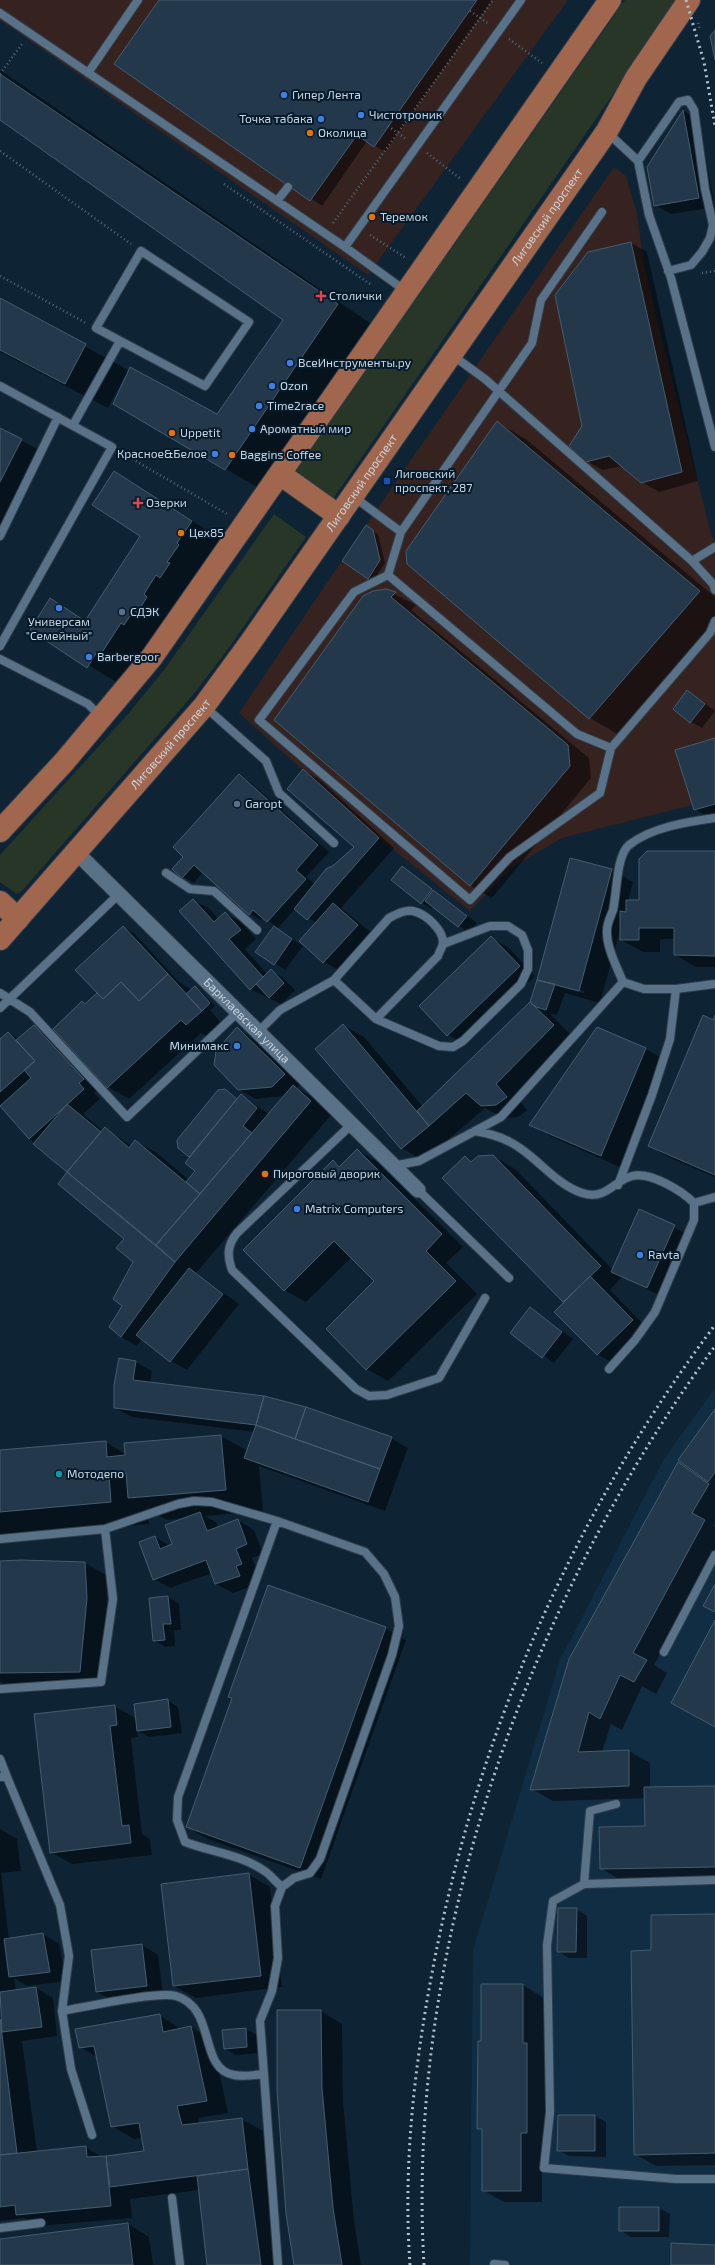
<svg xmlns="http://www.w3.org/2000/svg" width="715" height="2265" viewBox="0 0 715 2265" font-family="'Exo 2',sans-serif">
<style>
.commercial{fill:#362320}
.built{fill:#112d44}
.green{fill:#283628}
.shadow{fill:#0007;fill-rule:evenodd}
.building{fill:#23394b;stroke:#455c70}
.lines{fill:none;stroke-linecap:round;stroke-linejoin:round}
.service-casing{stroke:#303d4c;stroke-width:10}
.minor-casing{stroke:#303d4c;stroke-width:17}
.primary-casing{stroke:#303d4c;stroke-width:24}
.path{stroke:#576978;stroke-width:2.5;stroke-dasharray:1 3;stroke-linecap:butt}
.service{stroke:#5a7287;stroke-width:8}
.minor{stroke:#5a7287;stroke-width:15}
.primary{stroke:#a0674e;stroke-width:22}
.rail{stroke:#b5c3cf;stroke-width:3;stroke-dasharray:2 4;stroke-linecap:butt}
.shop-dot{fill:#3f7fe0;stroke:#051a2b;stroke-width:1.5}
.food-dot{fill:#e8710a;stroke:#051a2b;stroke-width:1.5}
.health-dot{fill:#e0444e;stroke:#051a2b;stroke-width:1.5}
.transit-dot{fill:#1a4fb4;stroke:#051a2b;stroke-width:1.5}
.service-dot{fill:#5c6f8a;stroke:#051a2b;stroke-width:1.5}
.culture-dot{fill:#0f9aa8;stroke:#051a2b;stroke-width:1.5}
.labels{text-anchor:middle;stroke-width:4;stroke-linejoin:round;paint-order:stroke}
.poi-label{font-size:12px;fill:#cad7e3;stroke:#051a2b;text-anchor:start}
.street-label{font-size:12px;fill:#cad7e3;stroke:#051a2b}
</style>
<rect width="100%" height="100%" fill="#0e2435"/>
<path class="commercial" d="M0,0H568L368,275L0,20Z
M614,167L626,176L637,213L643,260L656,316L711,534L715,542V804L692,805L562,838L514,866L470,911L379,838L239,713L375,512Z"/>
<path class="built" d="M715,1388V2265H470L473,1950L560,1660L664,1459Z"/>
<path class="green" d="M625,0H678L333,499L296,471Z
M274,514L306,537L226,652L192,696L22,891L17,894L0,882V855L128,714L164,670Z"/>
<path class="shadow" d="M160,0H492L385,152L367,141L322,206L116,64Z
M0,70L380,330L269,494L226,469L127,377L125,376L108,408L0,352V300L130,371L217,415L284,320L0,119Z
M684,111L699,120L715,207L671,214L655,205L648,167Z
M631,243L647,252L698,481L659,492L642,482L622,466L603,470L586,461L583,426Z
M498,423L527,440L715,597V625L619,735L590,718L408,564Z
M0,429L43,452L0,535Z
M115,472L229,544L126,688L31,630L51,600L87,621L142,536Z
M371,530L378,534L385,563L373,581L368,578Z
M386,590L416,605L411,610L589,758L591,778L492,898L471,886L275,720Z
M688,691L715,711L702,728L691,722Z
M715,739V821L695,809Z
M303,770L319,779L394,848L341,908L374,935L340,971L324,962L300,940L316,923L295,909L277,929L303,946L285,970L257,952L276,926L263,917L261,920L250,914L203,872L194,883L183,877L184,857L239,775L250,782L329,852L306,877L315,884L355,847Z
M715,852V967H696L675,955V939H660V952H643L621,940V927L600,1003L565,993L557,1015L550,1014L574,1038L516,1096L527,1110L518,1117L503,1118L485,1108L423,1161L402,1148L343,1025L364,1037L423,1107L531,1002L612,870L633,882L628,901H640ZM626,906L627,913H625ZM560,985L584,991V993L560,987Z
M402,867L477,923L469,933L434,907L432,909L422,903Z
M193,900L210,909L218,919L225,913L241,922L256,939L245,949L267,974L271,971L282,977L295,990L281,1004L250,989Z
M123,927L134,933L179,982L192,990L195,987L200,990L215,1006L210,1010L222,1024L208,1037L201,1033L129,1099L108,1087L85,1004L98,993Z
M491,938L508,947L535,976L464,1044L448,1035Z
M715,1017V1177L670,1158L649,1146Z
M34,1026L50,1035L100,1088L94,1093L100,1099L83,1114L103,1131L105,1129L132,1146L135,1141L157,1153L189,1180L196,1171L191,1157L179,1147L225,1090L239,1099L241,1096L269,1114L284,1096L256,1099L239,1090L237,1029L254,1038L300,1084L297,1088L314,1098L332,1114L196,1273L239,1304L187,1370L171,1361L142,1339L137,1346L121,1337L123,1306L135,1261L125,1238L59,1184L69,1172L29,1138L2,1107L0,1108V1041L9,1033L19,1039Z
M597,1028L646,1049L667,1061L622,1168L552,1137L531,1125Z
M357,1150L378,1162L463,1247L446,1263L477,1294L388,1381L367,1369L327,1329L376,1281L352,1257L306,1302L284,1290L333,1162L341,1166Z
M493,1156L515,1169L613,1270L640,1210L691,1236L663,1297L622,1277L610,1290L648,1329L613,1363L597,1354L565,1302L443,1178L465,1157L473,1162Z
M530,1308L573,1339L554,1363L511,1333Z
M136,1362L152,1371L150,1383L391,1438L408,1448L385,1511L259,1466L263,1511L205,1516L216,1522L218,1528L238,1520L254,1530L263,1554L252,1558L258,1573L252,1575L255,1585L233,1593L216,1584L212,1573L170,1588L154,1579L155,1537L170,1546L173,1545L185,1518L167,1520L147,1508L149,1524L0,1537V1451L105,1442L126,1454L221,1436L248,1451L255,1432L132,1417L115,1408Z
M715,1411V1523L713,1526L715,1527V1552L654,1665L667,1673L656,1694L642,1686L622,1730L611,1724L602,1752L629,1751L650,1763V1788L715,1787V1879L622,1881L601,1868L646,1827V1798L553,1801L532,1789L679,1464L698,1473Z
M0,1562L85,1563L106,1575L108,1611L101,1683L7,1686L0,1681Z
M168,1597L179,1604L181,1630H174L175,1646L165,1647L154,1640Z
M385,1628L406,1640L321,1879L208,1839L187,1827Z
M167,1700L178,1707L182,1733L149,1737L137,1730L138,1737L131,1738L142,1834L150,1839L152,1855L72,1864L51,1852L114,1706L137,1719Z
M0,1829L17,1839L21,1871L1,1873L9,1940L43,1934L59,1944L66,1981L27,1986L14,1978L16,1991L36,1988L53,1998L57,2036L22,2041L37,2152L85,2147L102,2157L145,2152L143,2137L134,2139L112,2126L97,2057L80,2047L159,2015L181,2029L191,2027L212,2039L228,2113L198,2118L199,2123L241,2119L263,2131L280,2265H208L199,2190L130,2199L132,2218L38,2226L24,2218L0,2221Z
M248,1874L270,1887L282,1987L196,1998L174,1986Z
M576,1909L587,1916V1958H569L558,1951Z
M715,1915V2165L656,2166L635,2154L652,1951Z
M142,1945L158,1955L163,1995L114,2001L97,1992Z
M523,1985L544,1998V2053L548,2056V2144H542V2202H504L483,2190V2131L478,2128L482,2042Z
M278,2011H321L342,2024L343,2101L354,2221L361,2265H295Z
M246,2029L257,2035L258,2053L236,2055L225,2049Z
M559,2116H595L606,2122V2157L569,2156L558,2150Z
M659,2208L670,2214L669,2237H631L620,2230Z
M128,2224L149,2237L153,2265H0V2239Z"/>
<path class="building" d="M159,0H477L374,147L357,135L310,201L114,64Z
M715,30V60L710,36Z
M0,74L338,304L225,470L113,404L130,367L217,414L283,320L0,120Z
M683,110L699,198L654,206L647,167Z
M631,242L682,472L641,483L609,456L586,462L569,446L582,426L555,295L588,252Z
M0,298L86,344L65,384L0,350Z
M497,421L700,591L589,719L407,564L406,551Z
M0,428L22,439L0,482Z
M114,471L192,521L177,543L179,545L167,562L170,563L160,578L156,575L144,594L147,597L137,613L134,610L124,625L121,623L101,654L97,652L87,668L30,630L50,598L85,621L140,536L92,505Z
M366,525L373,530L380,560L368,579L342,561Z
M386,589L396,592L391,597L568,745L570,766L470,886L274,720L363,596L373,591Z
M687,690L705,704L690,723L673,709Z
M715,738V804L694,810L675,750Z
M303,769L379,838L307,920L294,909L326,869L334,865L354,847L287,789Z
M239,774L318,845L296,870L306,879L267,922L253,910L249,915L194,865L182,878L172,869L183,857L173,847Z
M647,851H715V956L674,955V928H639V940H620V911L626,912V900H639V859Z
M570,858L612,869L579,991L537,980Z
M402,866L432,889L421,904L391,880Z
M433,890L467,916L458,927L425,901Z
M193,899L214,922L225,912L241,930L229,939L263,977L250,990L179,911Z
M333,903L358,925L323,963L299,941Z
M123,926L168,974L139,1001L121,982L103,999L75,970Z
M274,926L292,939L274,965L255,952Z
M491,936L520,966L447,1036L419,1006Z
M271,969L284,983L269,998L256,984Z
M168,974L202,1011L186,1025L181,1020L107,1088L53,1029L82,1001L85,1004L97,993L103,999L121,982L139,1001Z
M537,980L555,984L546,1010L536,1007L530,1002Z
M195,986L210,1003L202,1011L186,994Z
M530,1002L554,1025L496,1084L507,1097L496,1105L481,1106L466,1093L429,1126L417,1111Z
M703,1015L713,1020L715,1015V1175L648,1146Z
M343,1024L429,1126L401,1149L315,1049Z
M34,1025L84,1079L79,1083L84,1089L29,1139L0,1106L31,1078L24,1070L35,1061L16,1040Z
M237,1027L285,1074L272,1087L238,1090L214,1065L216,1051Z
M597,1027L646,1048L601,1156L529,1125Z
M8,1032L35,1061L0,1092V1039Z
M293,1085L311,1101L175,1262L156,1245Z
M225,1089L237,1099L189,1157L178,1148L177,1140L218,1090Z
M241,1094L257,1108L243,1126L252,1133L200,1194L186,1182L195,1171L185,1163Z
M67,1104L101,1132L67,1172L33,1144Z
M105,1127L129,1148L135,1140L200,1194L156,1245L67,1172Z
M357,1149L442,1234L426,1251L456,1281L366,1370L326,1329L374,1281L334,1241L284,1291L243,1250L333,1160L339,1167Z
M493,1155L601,1266L563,1302L442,1178L465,1156L471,1162L478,1156Z
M67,1172L175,1262L121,1337L109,1327L122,1306L113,1299L133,1262L116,1248L124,1239L58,1184Z
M639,1209L675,1225L647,1288L611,1272Z
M189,1268L223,1294L170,1362L136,1335Z
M590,1276L633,1320L597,1355L554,1312Z
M530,1307L562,1332L542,1358L510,1333Z
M119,1358L136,1361L133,1380L264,1396L256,1425L114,1408V1385Z
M264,1396L306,1407L295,1439L256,1425Z
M306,1407L392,1437L380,1469L295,1439Z
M715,1409V1472L708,1482L678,1460Z
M256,1425L380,1469L368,1502L244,1458Z
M221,1435L226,1490L128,1498L126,1473L109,1475L111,1502L0,1512V1450L106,1441L107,1457L125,1455L124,1443Z
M678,1462L709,1484L692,1513L705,1520L633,1653L647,1660L634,1682L620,1675L600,1719L589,1712L578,1752L629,1750V1786L530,1790L569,1659Z
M200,1512L207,1531L238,1519L247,1544L236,1549L242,1564L236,1566L240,1576L215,1584L206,1560L153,1580L139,1542L155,1536L160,1549L172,1544L165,1525Z
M21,1560L85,1562L87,1598L80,1672L0,1673V1561Z
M715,1584V1612L703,1606Z
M268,1585L386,1627L300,1868L186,1827L232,1698L228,1697Z
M168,1596L171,1624H163L165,1640L153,1641L149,1598Z
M715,1620V1727L671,1703Z
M168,1699L171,1727L137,1731L134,1704Z
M115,1705L117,1725L110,1726L122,1826L129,1825L131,1843L50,1853L34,1714Z
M715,1786V1867L600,1869L599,1827L645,1826L644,1787Z
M249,1873L261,1976L173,1986L161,1884Z
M558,1908H577L576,1952H557Z
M715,1914V2153L634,2155L631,1951L651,1950V1915Z
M43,1933L50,1972L9,1977L4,1939Z
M142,1944L147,1986L96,1992L91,1950Z
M481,1984H523V2043H527V2133H521V2191H482V2129H477L478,2041H481Z
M36,1987L42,2027L2,2032L0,1992Z
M277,2010H321L322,2088L333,2208L342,2265H294L286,2214L277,2091Z
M160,2014L163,2032L191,2026L207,2101L177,2106L182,2125L242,2118L248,2169L110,2187L106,2156L144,2151L139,2123L111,2127L94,2046L79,2048L75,2029Z
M0,2019L17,2153L0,2155Z
M246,2028L247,2047L224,2049L222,2030Z
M558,2115H595V2151H557Z
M86,2146L87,2157L106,2156L111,2206L16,2215L15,2205L0,2207V2155Z
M248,2169L261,2265H207L197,2176Z
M619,2207H659V2231H619Z
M128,2223L133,2265H0V2239Z
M671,2243L715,2245V2265H671Z"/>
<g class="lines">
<g class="service-casing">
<path id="service" d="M0,13L345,247L407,292
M88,73L138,0
M607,132L638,161L649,215L671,278L715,447
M638,161L679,102L688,100L694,110L705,189L713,225L710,238L702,252L691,265L668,271
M277,201L288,187
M345,247L521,0
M141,251L249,322L205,386L96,328Z
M452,355L485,379L692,561L713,584L715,590
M0,386L112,447L0,646
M73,425L120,341
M354,497L401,532L532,343L541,300L602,212
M401,532L388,575L577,734L611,748
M0,536L58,417
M692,561L715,547
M388,575L354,592L259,720L470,900L510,857L600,793L611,748L710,633L715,621
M0,659L88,704L101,717
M204,706L266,761L279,793L334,843
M166,873L190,889L214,891L257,930
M334,980L376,1019L439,1046L453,1047L463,1041L521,984L528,969V950L522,935L508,926H490L443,944
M623,982C617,967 606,947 607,930C607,923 611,916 613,910C617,894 616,856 629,845C652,827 687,822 715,818
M623,982L644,989H676L715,984
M0,993L30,1012L127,1117L238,1012
M0,1008L119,894
M258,1032L280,1010L334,980L389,918C397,914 404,910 413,911C426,914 444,930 443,944C442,948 439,952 438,956L376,1019
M351,1125L237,1233C227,1246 227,1255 232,1270L356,1389L369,1396L387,1395L439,1378L485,1298
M475,1131C487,1133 499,1136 510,1142C536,1155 553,1183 582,1193C606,1201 613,1181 632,1176C650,1171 682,1191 694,1203V1220L655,1312L635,1340L609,1369
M393,1166L419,1161L501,1117L623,982
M618,1185L652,1095L670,1039L676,989
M418,1190L509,1278
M694,1203L715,1197
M277,1521L178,1797L177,1820L185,1842C211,1852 243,1855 266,1872C272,1877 277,1883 282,1887
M0,1539L105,1529L178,1504L194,1501L212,1502L277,1521L365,1552L384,1574L395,1597L399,1626L392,1655L320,1859L310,1873L294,1878L282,1887L275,1906L278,1958L272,1991L260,2021L278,2265
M664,1652L715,1555
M0,1689L101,1682L113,1599L105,1529
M0,1759L7,1777
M0,1777H7L60,1905L69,1956L62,2011L71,2069L92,2135
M715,1880L584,1884L553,1901L547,1945L550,2112L544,2168L676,2179H715
M584,1884L590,1811L616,1804
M62,2011C86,2007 157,1991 176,1996C217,2008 198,2069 234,2075C243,2077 255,2075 264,2074
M172,2198L180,2265
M0,2228L41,2223
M494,2264L505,2265"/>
</g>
<g class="minor-casing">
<g id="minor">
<path id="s1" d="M76,852L418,1190"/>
</g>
</g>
<g class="primary-casing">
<g id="primary">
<path d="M280,474L339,516"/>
<path d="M0,831L64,762L152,657L610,0"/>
<path d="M0,902L18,919"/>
<path id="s2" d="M0,939L204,706L250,643L607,131L636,78L689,0"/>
</g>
</g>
<path class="path" d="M470,11L489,24
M698,23L700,29
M509,39L542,63
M0,74L22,44
M388,126L406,139
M0,151L131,244
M427,153L461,179
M224,184L370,284
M333,223L493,0
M370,235L406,258
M702,273L715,271
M0,276L86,323
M122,453L227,514"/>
<use href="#service" class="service"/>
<use href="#minor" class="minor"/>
<use href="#primary" class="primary"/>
<path class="rail" d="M686,0L704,62L715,126
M410,2265C403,2167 414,2069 432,1973C476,1738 571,1516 715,1325
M424,2265C405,1946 527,1602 715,1346"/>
</g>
<g class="shop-dot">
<circle cx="284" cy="95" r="4"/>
<circle cx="361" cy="115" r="4"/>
<circle cx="321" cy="119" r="4"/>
<circle cx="290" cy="363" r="4"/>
<circle cx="272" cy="386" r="4"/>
<circle cx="259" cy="406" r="4"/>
<circle cx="252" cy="429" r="4"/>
<circle cx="215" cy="454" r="4"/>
<circle cx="59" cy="608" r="4"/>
<circle cx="89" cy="657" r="4"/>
<circle cx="237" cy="1046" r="4"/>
<circle cx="297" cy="1209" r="4"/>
<circle cx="640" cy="1255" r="4"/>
</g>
<g class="food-dot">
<circle cx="310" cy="133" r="4"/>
<circle cx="372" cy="217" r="4"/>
<circle cx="172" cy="433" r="4"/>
<circle cx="232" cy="455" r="4"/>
<circle cx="181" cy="533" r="4"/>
<circle cx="265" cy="1174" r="4"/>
</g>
<g class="health-dot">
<path d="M319 290h4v4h4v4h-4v4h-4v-4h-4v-4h4z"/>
<path d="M136 497h4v4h4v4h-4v4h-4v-4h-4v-4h4z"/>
</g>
<rect class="transit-dot" x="383" y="477" width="8" height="8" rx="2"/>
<g class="service-dot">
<circle cx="122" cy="612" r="4"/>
<circle cx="237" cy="804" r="4"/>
</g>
<circle class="culture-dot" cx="59" cy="1474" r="4"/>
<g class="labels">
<g class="poi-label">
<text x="292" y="99">Гипер Лента</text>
<text x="369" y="119">Чистотроник</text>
<text x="313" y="123" text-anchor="end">Точка табака</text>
<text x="318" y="137">Околица</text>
<text x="380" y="221">Теремок</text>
<text x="329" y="300">Столички</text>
<text x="298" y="367">ВсеИнструменты.ру</text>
<text x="280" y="390">Ozon</text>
<text x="267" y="410">Time2race</text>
<text x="260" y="433">Ароматный мир</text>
<text x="180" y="437">Uppetit</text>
<text x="207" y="458" text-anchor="end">Красное&amp;Белое</text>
<text x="240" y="459">Baggins Coffee</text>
<text x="395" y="478">Лиговский<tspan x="395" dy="14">проспект, 287</tspan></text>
<text x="146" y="507">Озерки</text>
<text x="189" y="537">Цех85</text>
<text x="130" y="616">СДЭК</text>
<text x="59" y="626" text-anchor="middle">Универсам<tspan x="59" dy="14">"Семейный"</tspan></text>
<text x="97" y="661">Barbergoor</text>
<text x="245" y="808">Garopt</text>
<text x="229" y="1050" text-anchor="end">Минимакс</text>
<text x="273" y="1178">Пироговый дворик</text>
<text x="305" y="1213">Matrix Computers</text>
<text x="648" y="1259">Ravta</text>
<text x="67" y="1478">Мотодепо</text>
</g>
<g class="street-label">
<text dy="4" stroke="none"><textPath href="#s2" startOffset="907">Лиговский проспект</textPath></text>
<text dy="4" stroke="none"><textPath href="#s2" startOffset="583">Лиговский проспект</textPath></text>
<text dy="4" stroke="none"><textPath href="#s2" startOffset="259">Лиговский проспект</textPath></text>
<text dy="4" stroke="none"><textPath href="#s1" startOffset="240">Барклаевская улица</textPath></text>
</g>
</g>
</svg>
